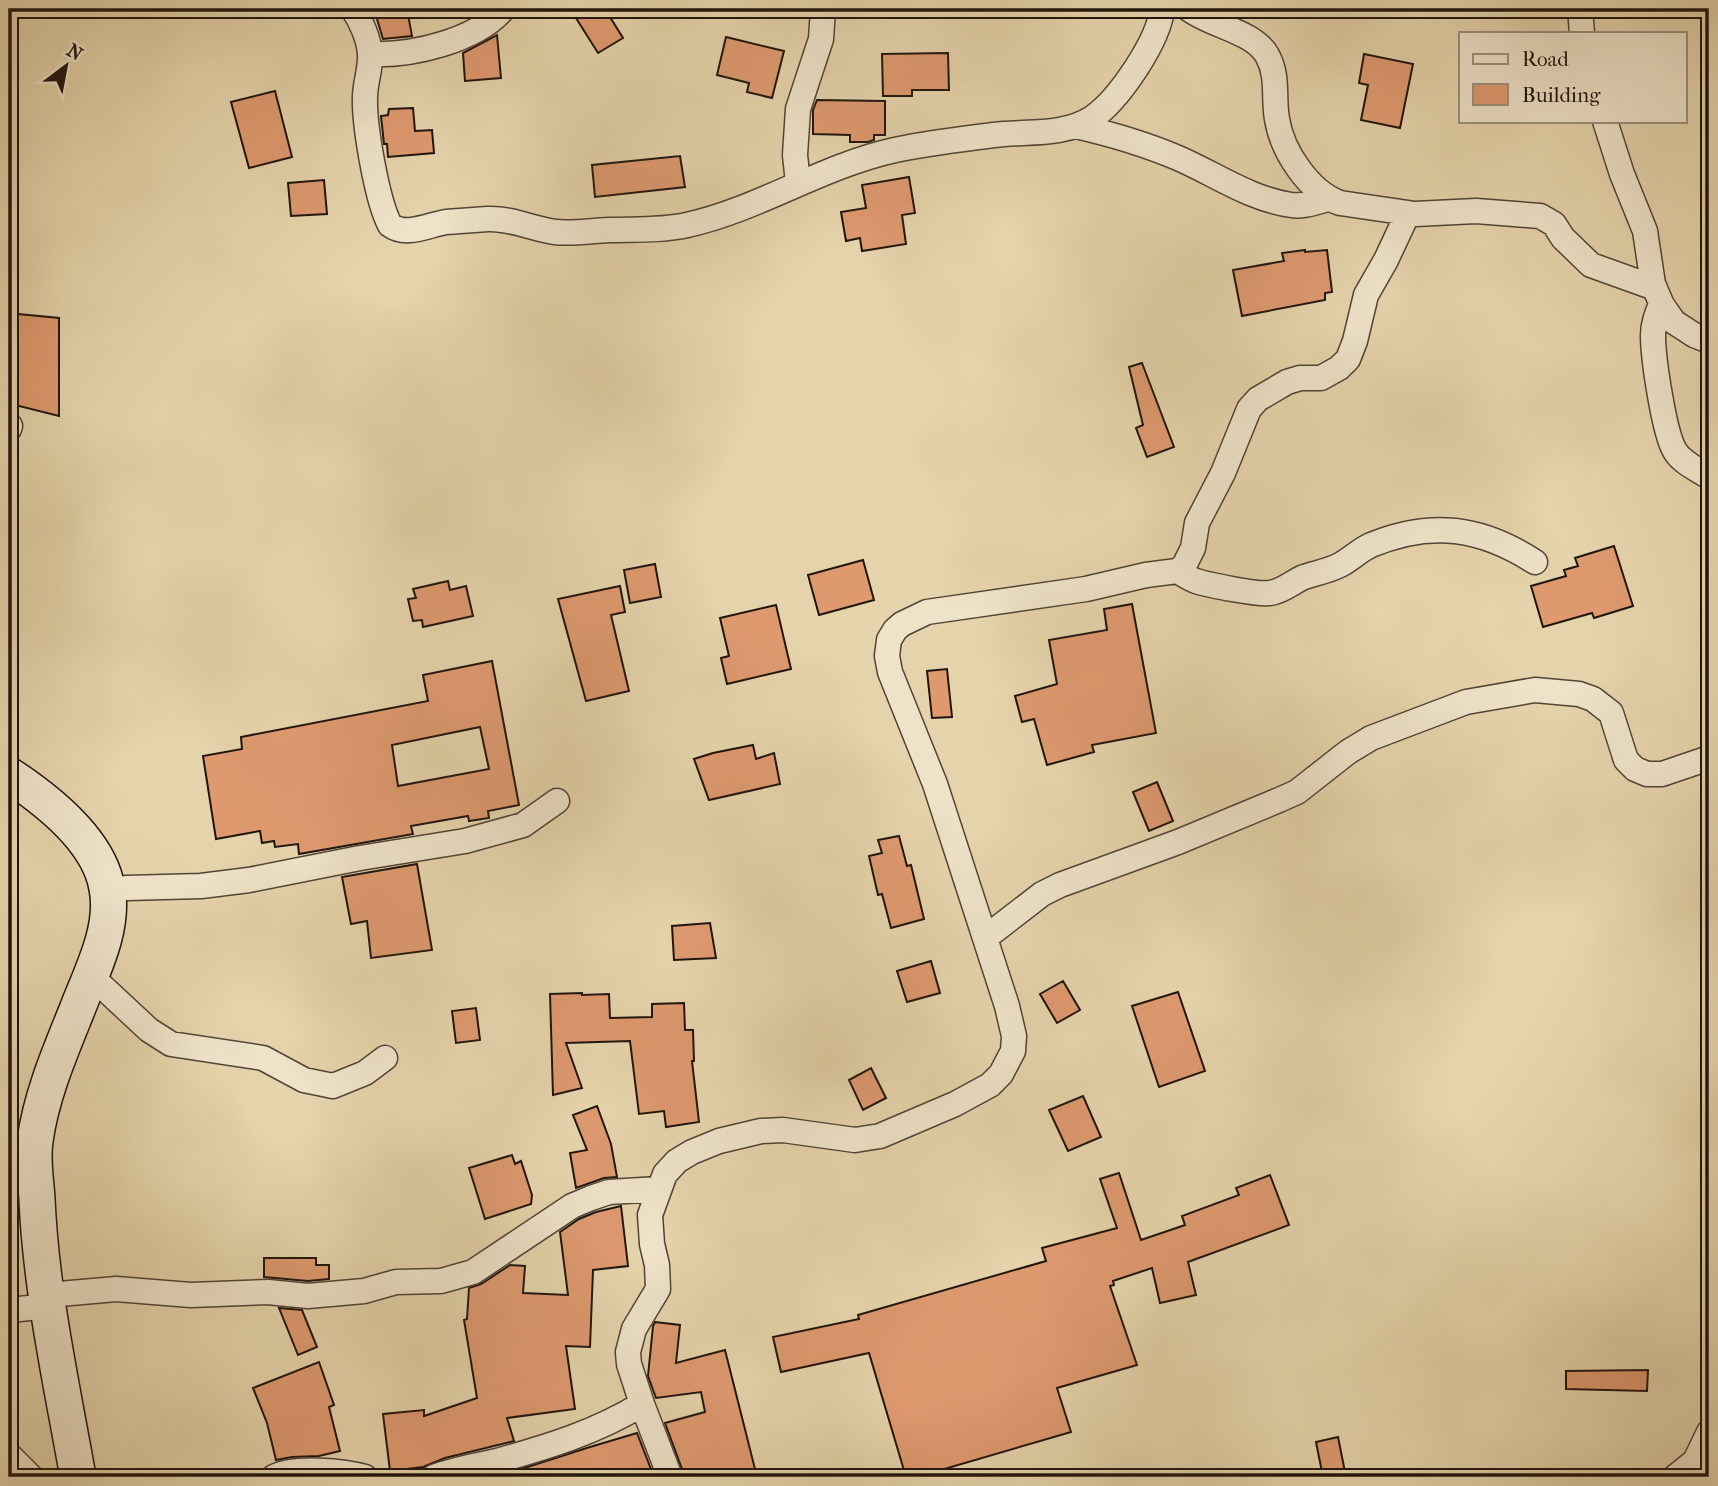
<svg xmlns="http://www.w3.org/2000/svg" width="1718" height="1486" viewBox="0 0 1718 1486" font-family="'IM FELL French Canon',serif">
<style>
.building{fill:#de996f;stroke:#20150f;stroke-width:2;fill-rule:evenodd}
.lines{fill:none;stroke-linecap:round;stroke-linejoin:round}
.street-casing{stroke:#514436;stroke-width:27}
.secondary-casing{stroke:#20150f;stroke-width:38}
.street{stroke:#eee2c8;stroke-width:24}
.secondary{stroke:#eee2c8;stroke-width:35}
</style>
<rect width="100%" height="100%" fill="#e5d3ab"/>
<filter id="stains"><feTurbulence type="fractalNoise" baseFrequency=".00286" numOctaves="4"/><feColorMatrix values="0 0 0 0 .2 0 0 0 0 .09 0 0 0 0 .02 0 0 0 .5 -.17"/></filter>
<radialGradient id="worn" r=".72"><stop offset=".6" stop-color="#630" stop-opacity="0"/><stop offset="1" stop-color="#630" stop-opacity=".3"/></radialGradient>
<path class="building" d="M374,9H407L412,36L383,39Z
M590,9H605L623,38L598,53L576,18Z
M497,35L501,78L465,81L463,53Z
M726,37L784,51L772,98L747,92L749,83L717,75Z
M948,53L949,90H912V96H883L882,54Z
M1364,54L1413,64L1400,128L1361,120L1368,85L1359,83Z
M275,91L292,157L249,168L231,102Z
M817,100L885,101V135H874V140L868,142H850V135L813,134V110Z
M413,108L415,131L432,130L434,153L388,157L387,144H384L381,116L388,115L389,109Z
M680,156L685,187L595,197L592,165Z
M909,177L915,213L902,215L906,244L862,251L860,238L846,241L841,212L866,208L862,185Z
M324,180L327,214L291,216L288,183Z
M1305,250V252L1327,250L1332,292L1325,293V300L1242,316L1233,270L1284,261L1282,253Z
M18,314L59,318V416L15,405Z
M1142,363L1174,447L1147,457L1136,428L1143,425L1129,367Z
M1614,546L1633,606L1594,618L1592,613L1543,627L1531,586L1566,576L1564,570L1578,566L1575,558Z
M863,560L874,600L819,615L808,575Z
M655,564L661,597L630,603L624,570Z
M448,581L450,590L466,586L473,616L423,627L422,620L413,621L408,599L416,598L413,589Z
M620,586L625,612L611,615L629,691L586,701L558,599Z
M1132,604L1156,733L1092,745L1094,752L1047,765L1034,719L1022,722L1015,696L1057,684L1049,640L1107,630L1104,609Z
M776,605L791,669L727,684L721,658L729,656L720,618Z
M492,661L519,805L488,811L489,818L469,821L468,816L411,826L413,834L299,854L298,844L275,847L274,841L262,843L260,831L216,839L203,756L242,749L241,737L428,701L423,675ZM480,727L489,769L398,786L392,745Z
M947,669L952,717L932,718L927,671Z
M753,745L756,759L774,753L780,784L709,800L694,759L713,753Z
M1157,782L1173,821L1149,831L1133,792Z
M899,836L907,866L911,865L924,919L891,928L882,894L878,895L869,856L882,853L878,840Z
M417,864L432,950L371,958L367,921L351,924L342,877Z
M710,923L716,958L674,960L672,926Z
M931,961L940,993L907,1002L897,971Z
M1063,981L1080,1010L1057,1023L1040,994Z
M1178,992L1205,1071L1159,1087L1132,1006Z
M582,993V995L609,994L610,1018L652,1017V1004L684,1003L685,1030H693L694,1061H692L699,1122L666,1127L664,1111L639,1114L630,1041L566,1043L582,1088L553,1095L550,994Z
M476,1008L480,1040L456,1043L452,1011Z
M871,1068L886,1098L863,1110L849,1080Z
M1083,1096L1101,1137L1068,1151L1049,1110Z
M597,1106L611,1144L617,1177L604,1178L576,1188L570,1153L587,1150L573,1115Z
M512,1155L515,1164L521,1161L532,1195L531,1204L485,1219L469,1168Z
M1119,1173L1141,1240L1185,1225L1182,1216L1239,1195L1236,1188L1270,1175L1289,1225L1188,1262L1196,1295L1160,1303L1152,1268L1113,1281L1114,1285L1110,1286L1137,1365L1057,1388L1071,1432L917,1477H906L869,1353L781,1372L773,1337L859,1319L858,1315L1046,1261L1042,1248L1117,1228L1100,1179Z
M621,1206L628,1266L593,1270L590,1347L566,1346L575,1409L507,1418L514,1441L445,1458L423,1467L390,1471L383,1414L424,1410V1416L477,1398L464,1320L467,1319L469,1288L481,1284L510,1265L525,1266L523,1293L568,1295L560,1232L579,1219L596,1212Z
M264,1258H316V1265H329V1279L308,1281L264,1277Z
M279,1308L302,1310L317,1347L298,1355Z
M655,1322L680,1325L676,1363L725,1350L757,1477H685L665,1423L705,1412L701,1392L656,1398L648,1376L653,1326Z
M319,1362L334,1405L329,1407L340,1451L319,1456L292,1457L276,1460L267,1423L253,1388Z
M1648,1370L1647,1391L1566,1389V1371Z
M637,1433L654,1477H496L590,1447Z
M1338,1437L1345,1472L1323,1477L1316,1442Z"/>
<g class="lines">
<g class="street-casing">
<path id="street" d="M353,9C361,21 369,39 370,54C371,68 365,83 365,97C364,125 377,201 390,225C406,237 428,225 446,222C460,221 474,220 488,219C512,218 532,229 555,232C572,234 590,231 608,230C634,229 660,231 687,225C759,209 822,166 895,150C928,143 961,139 994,135C1027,131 1064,136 1092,118C1119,100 1159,40 1162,9
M1189,9C1211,26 1253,31 1267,55C1279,76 1273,98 1277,119C1282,151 1309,192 1340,203L1415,214L1476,211L1540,216L1554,224L1563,238L1591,265L1655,288
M1580,9L1582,33
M370,54C411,56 476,41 503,9
M1605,121L1622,174L1645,231L1653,284L1662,305L1674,322L1694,335L1709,341
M1076,126C1111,134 1145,144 1178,158C1215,174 1250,199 1291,205C1304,207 1316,202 1328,199
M798,183L795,155L798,109L821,39L823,9
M1661,304C1657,314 1653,324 1653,335C1653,358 1664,433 1675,451C1682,463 1699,470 1709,477
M9,429L10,426
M1177,571C1183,574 1190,579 1196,581C1208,585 1259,595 1270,593C1284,591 1292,582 1304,577C1316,573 1328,571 1340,565C1351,559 1360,550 1371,545C1431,520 1481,527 1535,562
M108,890L127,888L201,886L249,880L360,858L465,841L523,825L557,801
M985,938L1042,894L1060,885L1178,842L1279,800L1297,792L1348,752L1371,738L1466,702L1535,690L1579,694L1593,699L1611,713L1626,760L1635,769L1647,774H1662L1709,758
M90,975L149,1030L171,1044L263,1058L304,1080L333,1086L365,1073L385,1058
M48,1295L116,1289L191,1295L268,1292L308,1296L364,1291L396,1282L441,1281L473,1272L572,1206L591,1198L609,1192L658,1189
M9,1310L49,1306
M9,1455L31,1477
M274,1477C293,1466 345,1471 365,1477
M434,1477C454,1469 476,1466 497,1461C547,1447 597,1432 642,1404
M670,1477L642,1404L629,1364L628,1352L634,1329L658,1289L657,1265L652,1244L650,1215L665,1174L677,1161L692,1152L719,1141L761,1131L783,1130L855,1140L880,1136L955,1104L990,1085L1001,1074L1013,1051L1014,1036L1007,1006L935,784L890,672L887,656L889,640L895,630L902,624L927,612L1086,589L1146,575L1177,571L1184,566L1193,548L1197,523L1223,473L1249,409L1258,399L1287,382L1300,378H1321L1339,368L1348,359L1355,341L1366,295L1386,260L1408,213
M1675,1477L1695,1461L1709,1432"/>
</g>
<g class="secondary-casing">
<path id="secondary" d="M9,775C47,800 99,841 107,888C115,929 91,973 77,1010C60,1052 41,1096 35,1141C32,1160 36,1181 37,1199C41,1292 62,1386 78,1477"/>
</g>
<use href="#street" class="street"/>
<use href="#secondary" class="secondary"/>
</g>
<rect width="1718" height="1486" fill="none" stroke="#e5d3ab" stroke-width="35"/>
<rect x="10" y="10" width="1697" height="1465" fill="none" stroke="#20150f" stroke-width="3.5"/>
<rect x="18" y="18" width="1683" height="1451" fill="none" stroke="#20150f" stroke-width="2"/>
<rect x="1459" y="32" width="228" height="91" fill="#eee2c8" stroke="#9c907e" stroke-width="2"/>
<rect x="1473" y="54" width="35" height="10" fill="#eee2c8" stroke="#9c907e" stroke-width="2"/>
<text x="1522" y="66" font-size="21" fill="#20150f">Road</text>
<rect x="1473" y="84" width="35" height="21" fill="#de996f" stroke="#9c907e" stroke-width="2"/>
<text x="1522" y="102" font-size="21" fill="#20150f">Building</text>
<g transform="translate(66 66) rotate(32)" stroke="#eee2c8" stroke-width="5" paint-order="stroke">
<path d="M0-5L12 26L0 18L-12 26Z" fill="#20150f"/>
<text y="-10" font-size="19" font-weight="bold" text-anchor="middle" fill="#20150f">N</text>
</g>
<rect width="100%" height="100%" filter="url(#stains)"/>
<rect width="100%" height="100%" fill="url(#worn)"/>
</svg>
